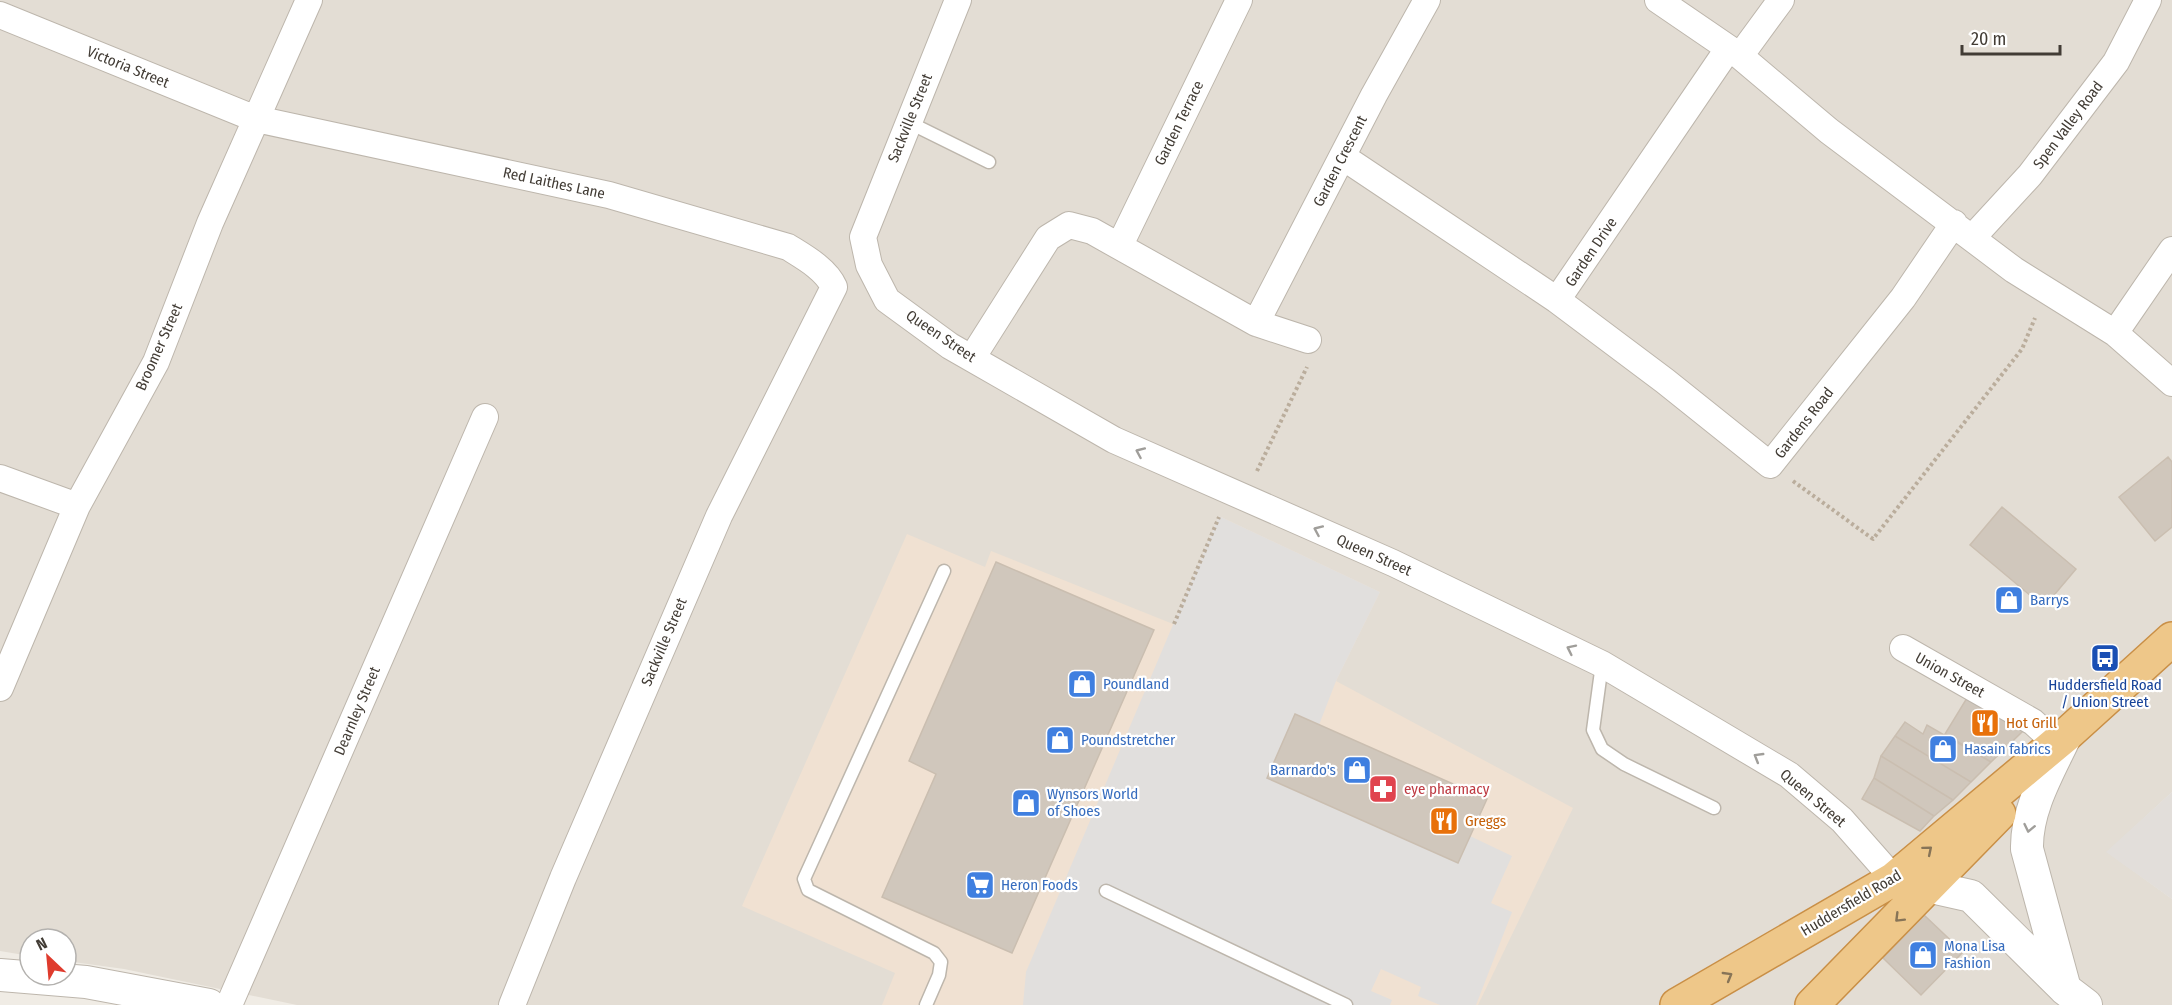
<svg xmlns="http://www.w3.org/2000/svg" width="2172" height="1005" viewBox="0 0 2172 1005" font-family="'Fira Sans Condensed',sans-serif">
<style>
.residential{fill:#e3ddd4}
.commercial{fill:#f0e1d2}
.industrial{fill:#e2deda}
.parking{fill:#e1dfdd}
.building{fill:#d0c7bc;stroke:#cabeb0;stroke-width:1.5}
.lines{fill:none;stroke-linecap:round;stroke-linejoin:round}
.service-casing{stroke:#bdb6ac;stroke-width:15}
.minor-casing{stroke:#bdb6ac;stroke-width:28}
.tertiary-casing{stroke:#bdb6ac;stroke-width:34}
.trunk-casing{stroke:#c98f46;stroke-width:36}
.path{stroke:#baad9c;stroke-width:4;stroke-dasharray:3 3;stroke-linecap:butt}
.service{stroke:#fff;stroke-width:12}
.minor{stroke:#fff;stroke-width:26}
.tertiary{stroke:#fff;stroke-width:32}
.trunk{stroke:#eec789;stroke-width:33}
.oneway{stroke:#a09e9a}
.oneway2{stroke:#877457}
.labels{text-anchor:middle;stroke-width:4.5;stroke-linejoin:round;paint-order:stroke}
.street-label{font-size:15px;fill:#423c35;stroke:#fff}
.shop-label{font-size:15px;fill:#366cbe;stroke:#fff;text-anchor:start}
.transit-label{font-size:15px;fill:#164399;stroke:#fff}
.food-label{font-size:15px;fill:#c56008;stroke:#fff;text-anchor:start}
.health-label{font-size:15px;fill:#be3a42;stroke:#fff;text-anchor:start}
</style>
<rect width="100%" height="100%" fill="#f0ece5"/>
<path class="residential" d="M0,0H2172V792L2107,852L2172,899V1005H297L124,969L66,961V939H30V956L0,951Z"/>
<path class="commercial" d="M1219,516L1380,592L1336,681L1573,808L1478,1005H882L895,973L742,906L907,534L985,567L991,551L1173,624Z"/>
<path class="industrial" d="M2172,792V899L2106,852Z"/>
<path class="parking" d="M1219,516L1380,592L1336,681L1319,725L1295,715L1267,778L1458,863L1470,836L1512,856L1491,903L1512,912L1476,1005H1440L1418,996L1421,987L1381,969L1371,991L1392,1000L1390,1005H1023L1026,972Z"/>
<path class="building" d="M2168,457L2172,462V527L2155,541L2119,497Z
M2002,507L2076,569L2044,607L1970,545Z
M996,562L1154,630L1012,953L882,897L936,774L909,761Z
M1970,693L2025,729L1991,762L1945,734Z
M1295,714L1487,799L1458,863L1267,778Z
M1905,722L1923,734L1927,725L1991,762L1971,782L1895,736Z
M1895,736L1971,782L1953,800L1881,756Z
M1881,756L1953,800L1934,816L1874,778Z
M1874,778L1934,816L1920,831L1862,799Z
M1924,915L1963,952L1921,995L1883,958Z"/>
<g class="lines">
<g class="service-casing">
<path id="service" d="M908,122L989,162
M1602,664L1593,730L1602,749L1624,764L1714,808
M1106,891L1346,1005
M926,1005L939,975L941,962L934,953L808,890L804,879L944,571"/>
</g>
<g class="minor-casing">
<path id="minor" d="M958,0L863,237L869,265L887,300L950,346L1114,440L1393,563L1602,664L1789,775L1842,820L1894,879
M1658,0L1740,56L1829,131L2014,270L2115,333L2172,383
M0,15L256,119L609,195L788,247C804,257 826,269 834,287L719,516L563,878L512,1005
M1740,56L1781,0
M1343,157L1557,300L1728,49
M1972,238L2030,175L2116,62L2148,0
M1120,245L1239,0
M1557,300L1665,381L1770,465L1903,298L1954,223
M1256,323L1374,95L1427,0
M2115,333L2172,250
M972,358L1048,238L1069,225L1092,231L1256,323L1308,340
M0,478L77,506
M1903,648L2033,722L2056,743
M0,688L77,506L156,362L210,223L309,0
M229,1005L485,417"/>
</g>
<g class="tertiary-casing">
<path id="tertiary" d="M1904,881L1971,896L2065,989L2086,1005
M0,975L86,982L209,1005
M2065,989L2027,849C2026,809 2049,771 2066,735"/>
</g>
<g class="trunk-casing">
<path id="trunk" d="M1677,1005L1894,879L2066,735L2172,639
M1812,1005L1999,814"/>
</g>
<path class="path" d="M1257,471L1307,367
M1793,481L1873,539L2022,349L2035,318
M1174,624L1219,517"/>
<use href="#service" class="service"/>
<use href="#minor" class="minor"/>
<use href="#tertiary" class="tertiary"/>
<use href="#trunk" class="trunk"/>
</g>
<defs><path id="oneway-chevron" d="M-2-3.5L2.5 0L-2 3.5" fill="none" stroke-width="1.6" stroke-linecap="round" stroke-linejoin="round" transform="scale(1.5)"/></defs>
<g class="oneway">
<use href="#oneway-chevron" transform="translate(1140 452) rotate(-156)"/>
<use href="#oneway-chevron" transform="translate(1318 530) rotate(-156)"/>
<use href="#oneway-chevron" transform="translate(1571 649) rotate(-154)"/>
<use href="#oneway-chevron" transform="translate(1758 757) rotate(-149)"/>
<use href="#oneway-chevron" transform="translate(2029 828) rotate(102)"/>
</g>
<g class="oneway2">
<use href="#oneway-chevron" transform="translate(1928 850) rotate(-40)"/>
<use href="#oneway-chevron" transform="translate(1899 918) rotate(135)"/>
<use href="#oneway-chevron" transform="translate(1728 976) rotate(-30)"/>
</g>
<defs>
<g id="shop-square" transform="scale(1.5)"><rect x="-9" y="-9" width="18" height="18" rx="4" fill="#3f7fe0" stroke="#fff"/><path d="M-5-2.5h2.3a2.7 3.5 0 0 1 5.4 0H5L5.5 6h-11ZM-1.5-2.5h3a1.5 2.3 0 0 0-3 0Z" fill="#fff"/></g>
<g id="bus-square" transform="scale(1.5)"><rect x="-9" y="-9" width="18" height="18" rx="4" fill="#1a4fb4" stroke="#fff"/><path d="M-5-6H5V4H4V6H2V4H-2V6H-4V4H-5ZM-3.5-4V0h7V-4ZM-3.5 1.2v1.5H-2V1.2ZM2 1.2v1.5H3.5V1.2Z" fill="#fff"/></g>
<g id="restaurant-square" transform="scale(1.5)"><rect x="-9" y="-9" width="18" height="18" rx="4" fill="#e8710a" stroke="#fff"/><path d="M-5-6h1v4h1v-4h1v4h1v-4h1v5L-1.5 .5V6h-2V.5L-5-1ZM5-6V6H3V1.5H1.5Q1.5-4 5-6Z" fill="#fff"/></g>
<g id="pharmacy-square" transform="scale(1.5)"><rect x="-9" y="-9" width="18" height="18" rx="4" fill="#e0444e" stroke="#fff"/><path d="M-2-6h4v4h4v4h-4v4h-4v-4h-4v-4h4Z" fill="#fff"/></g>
<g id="supermarket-square" transform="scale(1.5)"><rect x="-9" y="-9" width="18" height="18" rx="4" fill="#3f7fe0" stroke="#fff"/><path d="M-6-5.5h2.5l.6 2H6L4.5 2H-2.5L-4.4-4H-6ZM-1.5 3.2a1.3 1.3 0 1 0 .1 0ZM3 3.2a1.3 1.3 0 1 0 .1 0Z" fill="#fff"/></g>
</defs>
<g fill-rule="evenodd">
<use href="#shop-square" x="2009" y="600"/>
<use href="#bus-square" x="2105" y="658"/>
<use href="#shop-square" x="1082" y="684"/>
<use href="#restaurant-square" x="1985" y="723"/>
<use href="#shop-square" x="1060" y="740"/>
<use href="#shop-square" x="1943" y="749"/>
<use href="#shop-square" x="1357" y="770"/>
<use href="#pharmacy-square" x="1383" y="789"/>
<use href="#shop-square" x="1026" y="803"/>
<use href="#restaurant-square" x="1444" y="821"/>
<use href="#supermarket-square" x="980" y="885"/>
<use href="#shop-square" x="1923" y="955"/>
</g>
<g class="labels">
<g class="street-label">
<text transform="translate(128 67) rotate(22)" y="5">Victoria Street</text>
<text transform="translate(910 118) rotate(-68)" y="5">Sackville Street</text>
<text transform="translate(1179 123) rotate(-64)" y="5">Garden Terrace</text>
<text transform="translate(2068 125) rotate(-53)" y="5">Spen Valley Road</text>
<text transform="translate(1340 161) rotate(-63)" y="5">Garden Crescent</text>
<text transform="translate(554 183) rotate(12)" y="5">Red Laithes Lane</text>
<text transform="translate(1591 252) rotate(-56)" y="5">Garden Drive</text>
<text transform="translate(941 336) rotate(34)" y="5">Queen Street</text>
<text transform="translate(159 347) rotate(-66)" y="5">Broomer Street</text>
<text transform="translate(1804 423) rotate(-52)" y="5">Gardens Road</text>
<text transform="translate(1374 555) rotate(24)" y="5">Queen Street</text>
<text transform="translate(664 642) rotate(-67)" y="5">Sackville Street</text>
<text transform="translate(1950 675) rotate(29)" y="5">Union Street</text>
<text transform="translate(357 711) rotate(-67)" y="5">Dearnley Street</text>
<text transform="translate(1813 798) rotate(40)" y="5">Queen Street</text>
<text transform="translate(1851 903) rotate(-31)" y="5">Huddersfield Road</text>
</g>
<g class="shop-label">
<text x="2030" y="605">Barrys</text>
<text x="1103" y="689">Poundland</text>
<text x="1081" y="745">Poundstretcher</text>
<text x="1964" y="754">Hasain fabrics</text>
<text x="1336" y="775" text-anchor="end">Barnardo's</text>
<text x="1047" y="799">Wynsors World<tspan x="1047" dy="17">of Shoes</tspan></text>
<text x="1001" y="890">Heron Foods</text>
<text x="1944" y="951">Mona Lisa<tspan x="1944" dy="17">Fashion</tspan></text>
</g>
<g class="transit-label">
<text x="2105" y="690">Huddersfield Road<tspan x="2105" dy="17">/ Union Street</tspan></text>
</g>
<g class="food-label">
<text x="2006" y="728">Hot Grill</text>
<text x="1465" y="826">Greggs</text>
</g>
<g class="health-label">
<text x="1404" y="794">eye pharmacy</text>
</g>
</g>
<g transform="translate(48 957) rotate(334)"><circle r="28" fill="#ffffff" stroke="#b3b1ae" stroke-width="1.5"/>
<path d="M0-4.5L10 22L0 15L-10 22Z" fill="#df3b2d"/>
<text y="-9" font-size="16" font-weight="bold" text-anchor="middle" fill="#423c35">N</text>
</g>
<path d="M1962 45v9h98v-9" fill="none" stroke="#423c35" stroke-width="3"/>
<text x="1971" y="45" font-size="18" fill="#423c35" stroke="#ffffff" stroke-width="4.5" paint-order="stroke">20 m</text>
</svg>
